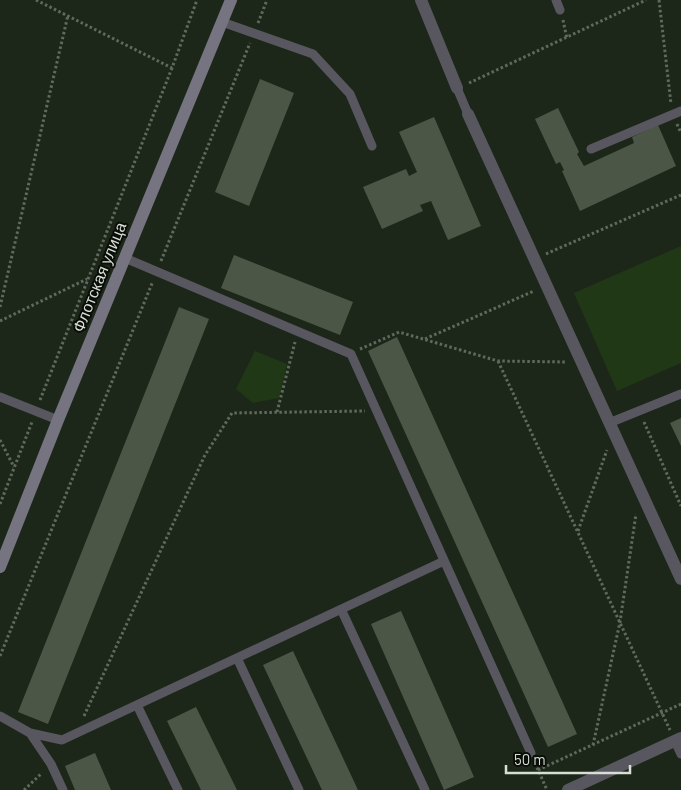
<svg xmlns="http://www.w3.org/2000/svg" width="681" height="790" viewBox="0 0 681 790" font-family="Barlow,sans-serif">
<style>
.green{fill:#213817}
.building{fill:#4b5647}
.lines{fill:none;stroke-linecap:round;stroke-linejoin:round}
.path{stroke:#60695d;stroke-width:3;stroke-dasharray:2.5 2.5;stroke-linecap:butt}
.service{stroke:#58575f;stroke-width:9}
.minor{stroke:#58575f;stroke-width:12}
.secondary{stroke:#767481;stroke-width:12}
.labels{text-anchor:middle;stroke-width:4;stroke-linejoin:round;paint-order:stroke}
.street-label{font-size:16px;fill:#d7ded5;stroke:#0a0e08}
</style>
<rect width="100%" height="100%" fill="#1d2719"/>
<path class="green" d="M681,246V363L617,391L574,293Z
M255,351L287,364L279,398L253,403L236,389Z"/>
<path class="building" d="M260,79L294,93L249,206L215,192Z
M558,108L579,152L577,154L584,166L634,143L632,137L658,125L676,166L580,211L562,171L564,170L560,162L556,164L535,119Z
M434,117L481,226L448,240L431,201L420,205L423,211L382,229L363,187L406,169L409,176L417,172L399,132Z
M234,255L353,302L340,335L221,288Z
M179,307L209,319L48,724L18,712Z
M397,337L577,734L548,747L368,351Z
M681,418V446L670,423Z
M401,611L474,777L444,790L371,624Z
M293,651L358,790H322L263,665Z
M196,707L237,790H201L167,721Z
M95,753L111,790H75L65,766Z"/>
<g class="lines">
<path class="path" d="M36,0L172,68L197,0
M659,0L671,104
M563,20L567,39
M258,23L267,0
M469,83L646,0
M677,124L681,133
M546,254L681,195
M161,261L250,43
M0,307L68,15
M0,321L87,279
M425,339L534,291
M360,349L399,332L498,361L566,362
M498,361L670,730
M40,400L172,68
M277,412L295,342
M644,422L681,506
M0,440L14,467
M0,504L32,422
M578,531L607,450
M0,656L153,281
M84,716L205,455L232,413L365,411
M593,745L620,622L636,514
M535,763L547,790
M538,770L681,704
M24,790L42,773"/>
<path class="service" d="M556,0L560,10
M222,22L313,54L350,94L372,146
M457,88L468,114
M591,149L681,111
M125,258L351,354L531,753
M0,397L58,420
M609,423L681,394
M341,609L425,790
M237,658L299,790
M137,705L178,790
M0,716L30,733L62,740L444,561
M30,733L51,764L63,790
M675,741L681,754"/>
<path class="minor" d="M421,0L457,88
M468,114L681,579
M568,790L681,738"/>
<path class="secondary" d="M0,567L58,420L231,0"/>
</g>
<g class="labels">
<g class="street-label">
<text transform="translate(99 277) rotate(-68)" y="6">Флотская улица</text>
</g>
</g>
<path d="M506 765v8h124v-8" fill="none" stroke="#d7ded5" stroke-width="2.5"/>
<text x="514" y="765" font-size="15" fill="#d7ded5" stroke="#0a0e08" stroke-width="4" paint-order="stroke">50 m</text>
</svg>
